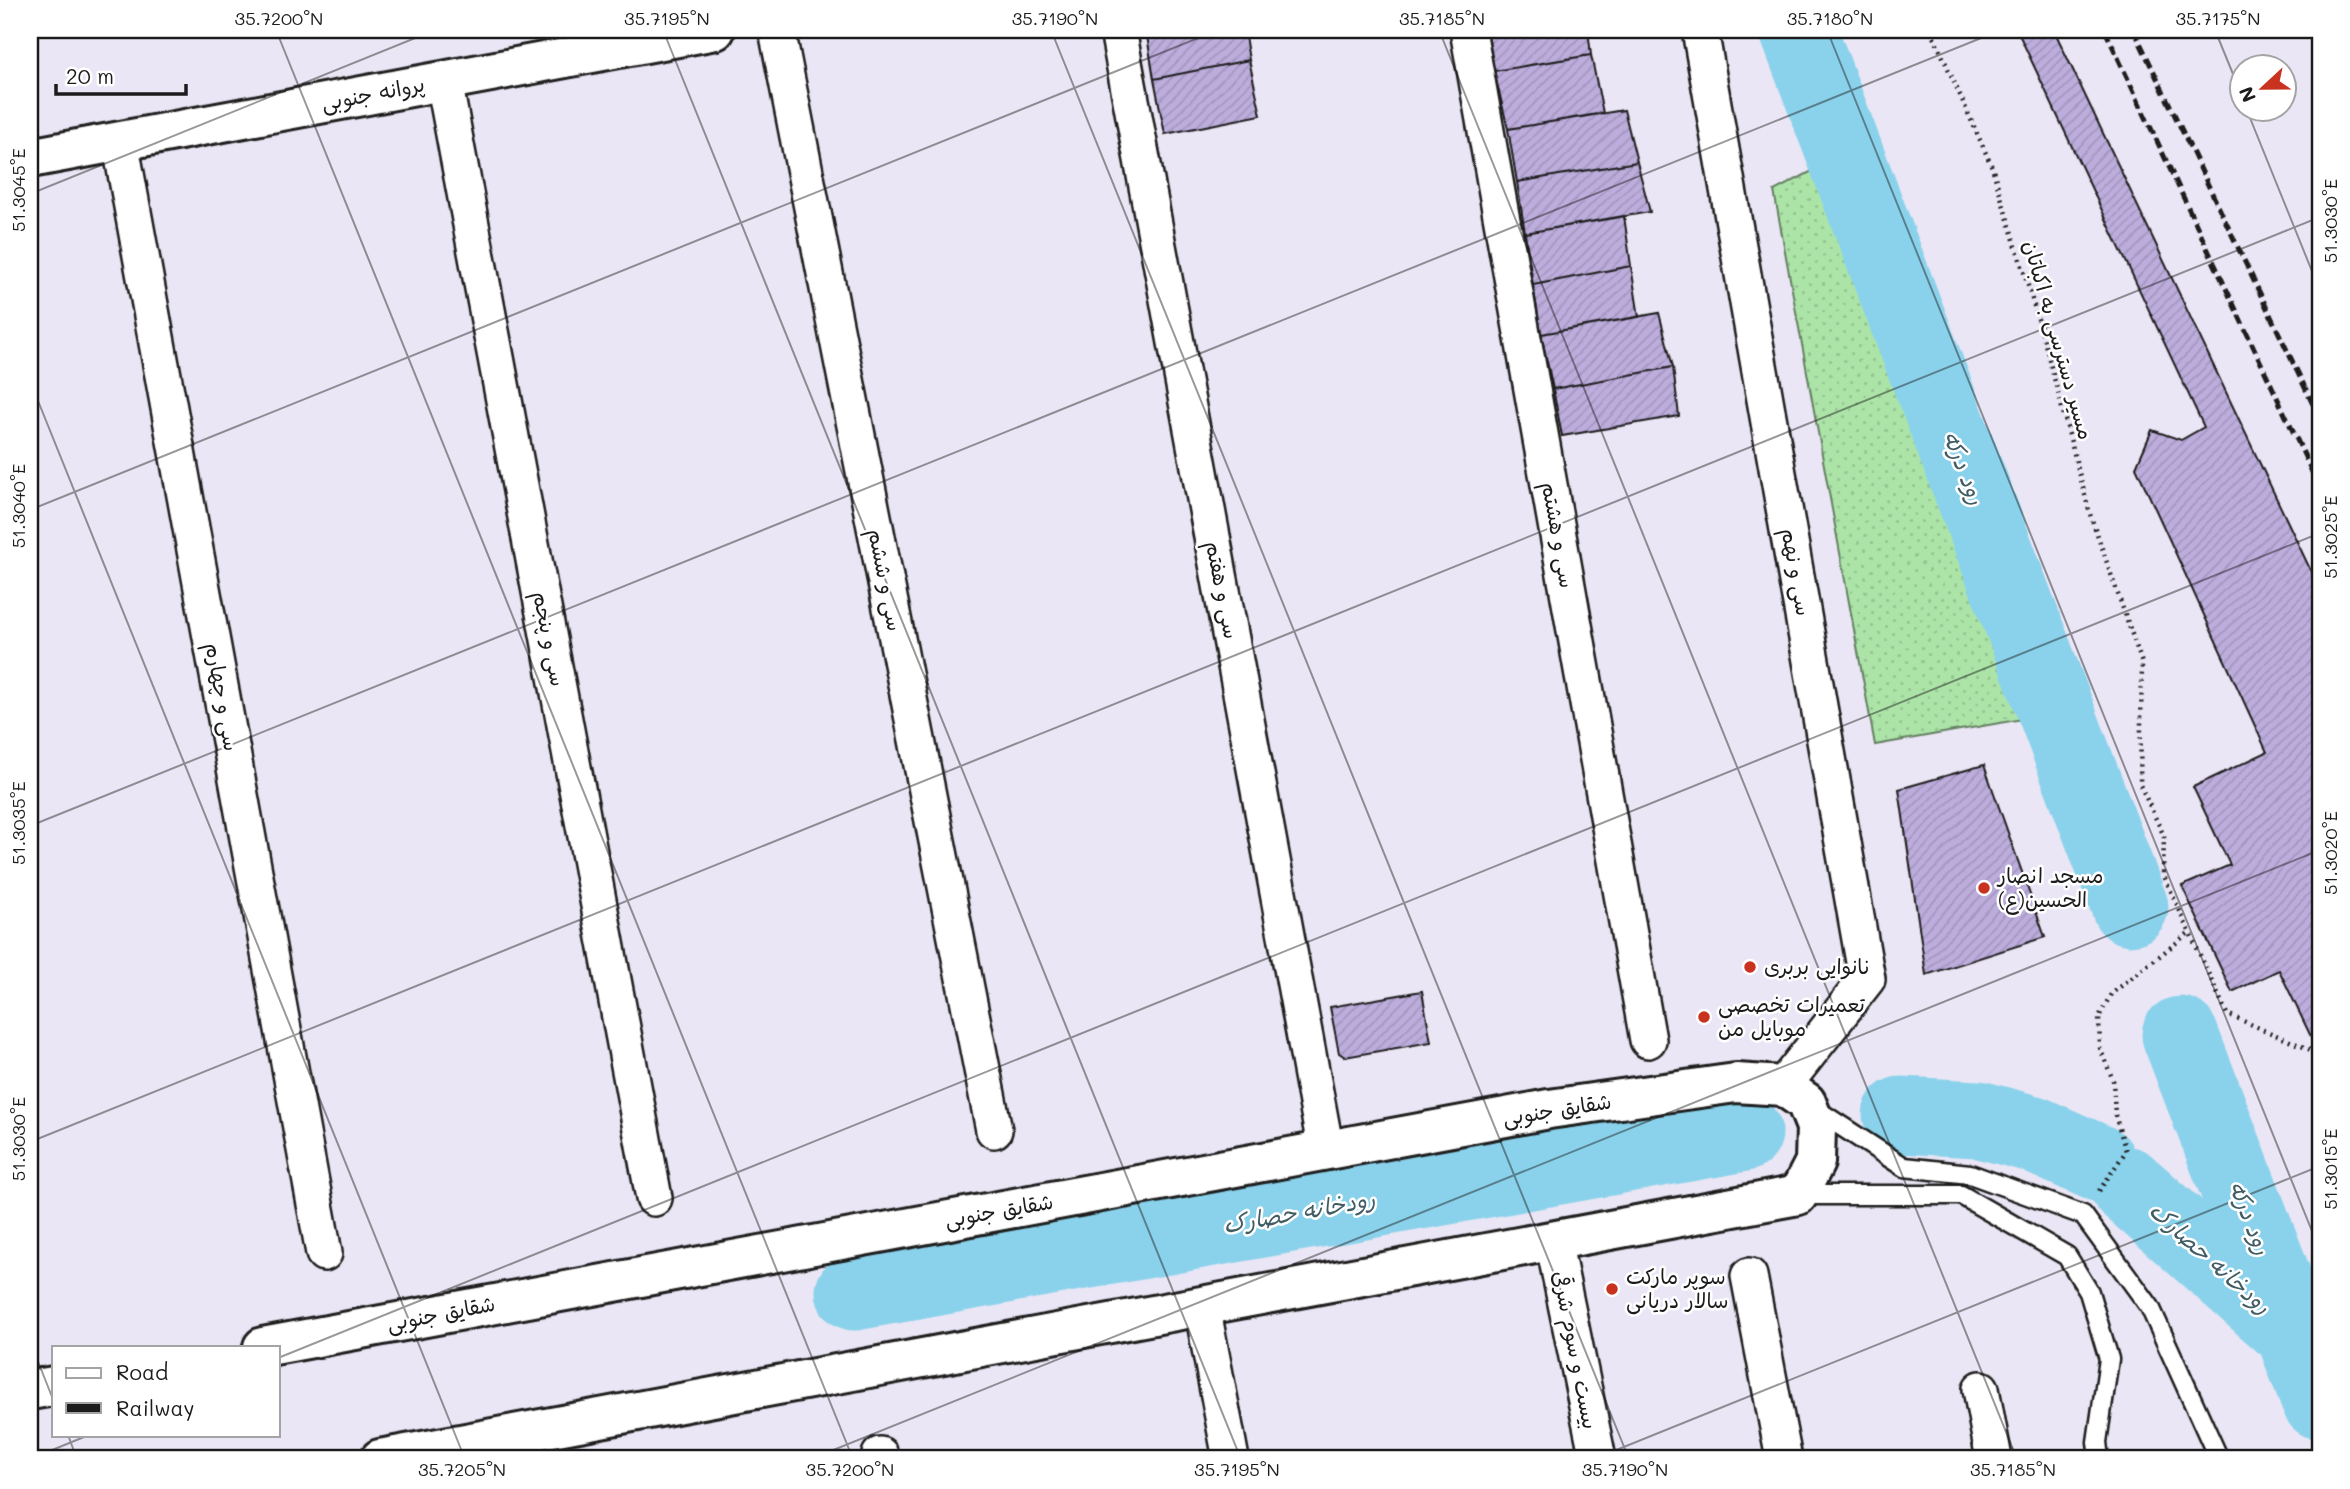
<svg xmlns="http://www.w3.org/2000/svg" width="2350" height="1489" viewBox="0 0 2350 1489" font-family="Mali,'Playpen Sans Arabic',sans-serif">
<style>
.grass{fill:url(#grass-dots);stroke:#648062;stroke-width:2}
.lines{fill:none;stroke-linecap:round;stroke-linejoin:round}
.river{stroke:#8ad2eb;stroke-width:77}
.building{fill:url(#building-hatch);stroke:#1c1c1c;stroke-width:2}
.service-casing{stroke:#1c1c1c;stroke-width:23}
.minor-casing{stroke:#1c1c1c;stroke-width:40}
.tertiary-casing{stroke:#1c1c1c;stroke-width:44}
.secondary-casing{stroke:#1c1c1c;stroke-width:44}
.path{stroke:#1c1c1c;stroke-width:4.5;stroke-dasharray:2 5;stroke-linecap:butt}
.service{stroke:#fff;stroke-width:18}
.minor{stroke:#fff;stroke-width:35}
.tertiary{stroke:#fff;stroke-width:38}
.secondary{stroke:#fff;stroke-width:38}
.rail{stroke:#1c1c1c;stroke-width:5;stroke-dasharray:10 5;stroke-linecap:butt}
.ticks{fill:none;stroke:#1c1c1c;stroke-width:2;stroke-opacity:0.45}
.poi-dot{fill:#c8321e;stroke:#fff;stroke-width:2.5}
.labels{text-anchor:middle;stroke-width:5;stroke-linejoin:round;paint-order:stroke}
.street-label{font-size:21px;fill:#1c1c1c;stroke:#fff}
.poi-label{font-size:21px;fill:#1c1c1c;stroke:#fff;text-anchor:start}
.water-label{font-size:23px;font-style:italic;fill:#425c64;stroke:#fff}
.neatline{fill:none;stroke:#1c1c1c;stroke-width:2.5}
.ticks-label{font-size:18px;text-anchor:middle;fill:#1c1c1c}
</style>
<defs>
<pattern id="grass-dots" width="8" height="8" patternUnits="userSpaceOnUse" patternTransform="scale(1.75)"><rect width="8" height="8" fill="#ace4a8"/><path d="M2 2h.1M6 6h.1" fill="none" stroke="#93c390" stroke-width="1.8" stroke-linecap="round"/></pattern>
<pattern id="building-hatch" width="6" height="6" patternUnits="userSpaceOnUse" patternTransform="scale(1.75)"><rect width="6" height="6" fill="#bdaddd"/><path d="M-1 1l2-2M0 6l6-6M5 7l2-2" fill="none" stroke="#a294bd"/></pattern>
</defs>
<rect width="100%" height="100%" fill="#ebe6f5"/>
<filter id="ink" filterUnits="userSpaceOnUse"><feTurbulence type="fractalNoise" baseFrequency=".0143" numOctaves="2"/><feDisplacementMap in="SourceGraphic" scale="14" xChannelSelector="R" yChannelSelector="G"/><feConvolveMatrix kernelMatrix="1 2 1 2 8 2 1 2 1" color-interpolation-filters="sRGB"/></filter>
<g filter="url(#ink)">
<path class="grass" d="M1820,167L2028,718L1875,745L1774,191Z"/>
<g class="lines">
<path class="river" d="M1798,30L2130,907
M2180,1035L2320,1401
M1901,1115L1978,1119L2033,1134L2098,1163
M2127,1185L2284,1324
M854,1292L1744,1133"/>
</g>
<path class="building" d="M1153,30H1244L1249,60L1154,79L1147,36Z
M1487,30H1588L1591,55L1494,71Z
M2017,30H2054L2320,590V1043L2315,1045L2279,970L2232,992L2182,886L2230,865L2193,787L2267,752L2136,467L2152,430L2181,440L2204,427Z
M1591,55L1603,113L1508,129L1494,71Z
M1249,60L1261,115L1165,134L1154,79Z
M1624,110L1637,162L1517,182L1508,129Z
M1637,162L1650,212L1525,233L1517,182Z
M1624,216L1631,266L1533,285L1525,233Z
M1631,266L1639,317L1541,334L1533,285Z
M1659,313L1673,367L1553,389L1541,334Z
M1673,367L1679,416L1562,436L1553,389Z
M1984,765L2045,937L1926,975L1899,789Z
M1422,991L1431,1042L1345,1057L1339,1053L1330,1007Z"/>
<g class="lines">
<g class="service-casing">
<path id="service" d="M1815,1109L1904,1167L1970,1174L2083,1215L2150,1307L2219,1459
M1798,1195H1961L2067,1256L2089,1292L2109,1359L2097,1442L2099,1459"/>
</g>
<g class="minor-casing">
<path id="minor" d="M777,30L994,1130
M1118,30L1326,1151
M1468,30L1648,1040
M1700,30L1867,979L1783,1086
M444,81L654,1198
M120,141L324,1253
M1553,1240L1598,1459
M1749,1276L1784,1459
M1202,1306L1231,1459
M1981,1389L1994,1459
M880,1455L881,1459"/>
</g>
<g class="tertiary-casing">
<path id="tertiary" d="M30,158L715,30"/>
</g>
<g class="secondary-casing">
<path id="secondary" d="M263,1347L1549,1109L1736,1083L1783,1086L1806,1102L1816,1127L1815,1162L1798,1195L380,1459
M30,1390L54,1386"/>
</g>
<path class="path" d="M1931,30L1992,167L2041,329L2090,514L2142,663L2140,785L2164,836L2163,874L2227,1014L2320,1054
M2099,1191L2126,1151L2115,1115L2113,1080L2100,1048L2099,1017L2111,994L2190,932"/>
<use href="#service" class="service"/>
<use href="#minor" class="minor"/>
<use href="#tertiary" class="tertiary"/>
<use href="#secondary" class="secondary"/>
<path class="rail" d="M2105,30L2320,489
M2134,30L2320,419"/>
</g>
</g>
<path class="ticks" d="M276,30L853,1459M663,30L1241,1459M1051,30L1629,1459M1439,30L2017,1459M1827,30L2320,1251M2215,30L2242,96M2246,108L2320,291M30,194L435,30M30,381L465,1459M30,510L1218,30M30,826L2001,30M30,1142L2320,217M30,1341L54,1402M278,1358L2320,533M68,1435L77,1459M30,1459L89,1435M811,1459L2320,850M1594,1459L2320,1166"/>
<g class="poi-dot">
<circle cx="1984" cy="888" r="7"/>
<circle cx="1750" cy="967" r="7"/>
<circle cx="1704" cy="1017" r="7"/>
<circle cx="1612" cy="1289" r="7"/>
</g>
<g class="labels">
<g class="street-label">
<text transform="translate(373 94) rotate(-11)" y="7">پروانه جنوبی</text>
<text transform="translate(2058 340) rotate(74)" y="7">مسیر دسترسی به اکباتان</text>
<text transform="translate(1558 535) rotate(80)" y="7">سی و هشتم</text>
<text transform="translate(1796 572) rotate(80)" y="7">سی و نهم</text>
<text transform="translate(885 580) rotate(79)" y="7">سی و ششم</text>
<text transform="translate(1222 590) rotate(79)" y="7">سی و هفتم</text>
<text transform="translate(549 639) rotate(79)" y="7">سی و پنجم</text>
<text transform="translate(222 697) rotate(80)" y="7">سی و چهارم</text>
<text transform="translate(1557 1110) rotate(-9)" y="7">شقایق جنوبی</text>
<text transform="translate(999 1211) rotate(-10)" y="7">شقایق جنوبی</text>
<text transform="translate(441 1314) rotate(-11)" y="7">شقایق جنوبی</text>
<text transform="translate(1575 1350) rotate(79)" y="7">بیست و سوم شرقی</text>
</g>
<g class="poi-label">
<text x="1998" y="883">مسجد انصار<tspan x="1998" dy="24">الحسین(ع)</tspan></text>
<text x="1764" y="974">نانوایی بربری</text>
<text x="1718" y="1012">تعمیرات تخصصی<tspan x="1718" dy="24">موبایل من</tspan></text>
<text x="1626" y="1284">سوپر مارکت<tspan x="1626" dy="24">سالار دریانی</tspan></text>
</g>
<g class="water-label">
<text transform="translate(1964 468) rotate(69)" y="8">رود درکه</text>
<text transform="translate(1299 1212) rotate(-10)" y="8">رودخانه حصارک</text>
<text transform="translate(2250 1218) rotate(69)" y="8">رود درکه</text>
<text transform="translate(2210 1258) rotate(42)" y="8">رودخانه حصارک</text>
</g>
</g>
<rect width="2350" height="1489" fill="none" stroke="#fff" stroke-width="77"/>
<rect x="52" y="1346" width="228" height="91" fill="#ffffff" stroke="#a4a4a4" stroke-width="2"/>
<rect x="66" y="1368" width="35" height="10" fill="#ffffff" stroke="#a4a4a4" stroke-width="2"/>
<text x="116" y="1380" font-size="21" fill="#1c1c1c">Road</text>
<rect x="66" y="1403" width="35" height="10" fill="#1c1c1c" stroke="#a4a4a4" stroke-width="2"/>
<text x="116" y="1416" font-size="21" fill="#1c1c1c">Railway</text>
<g transform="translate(2263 88) rotate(248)"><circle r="33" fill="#ffffff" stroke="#a4a4a4" stroke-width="2"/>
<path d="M0-5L12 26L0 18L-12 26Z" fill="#c8321e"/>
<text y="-10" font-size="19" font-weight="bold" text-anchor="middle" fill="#1c1c1c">N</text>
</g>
<path d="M56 84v10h130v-10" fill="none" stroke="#1c1c1c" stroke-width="3.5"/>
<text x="66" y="84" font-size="21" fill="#1c1c1c" stroke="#ffffff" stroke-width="5" paint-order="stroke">20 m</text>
<rect x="38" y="38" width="2274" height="1412" class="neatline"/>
<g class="ticks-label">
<text x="279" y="25">35.7200°N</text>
<text x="667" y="25">35.7195°N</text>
<text x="1055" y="25">35.7190°N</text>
<text x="1442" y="25">35.7185°N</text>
<text x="1830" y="25">35.7180°N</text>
<text x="2218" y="25">35.7175°N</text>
<text transform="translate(19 190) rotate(-90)" y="6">51.3045°E</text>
<text transform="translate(2331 221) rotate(-90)" y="6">51.3030°E</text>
<text transform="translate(19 506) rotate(-90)" y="6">51.3040°E</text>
<text transform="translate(2331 537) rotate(-90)" y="6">51.3025°E</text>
<text transform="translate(19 823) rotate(-90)" y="6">51.3035°E</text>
<text transform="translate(2331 853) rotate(-90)" y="6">51.3020°E</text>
<text transform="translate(19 1139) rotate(-90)" y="6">51.3030°E</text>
<text transform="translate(2331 1169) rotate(-90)" y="6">51.3015°E</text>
<text x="462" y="1476">35.7205°N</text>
<text x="850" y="1476">35.7200°N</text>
<text x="1237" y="1476">35.7195°N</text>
<text x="1625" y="1476">35.7190°N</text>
<text x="2013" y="1476">35.7185°N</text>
</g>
</svg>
